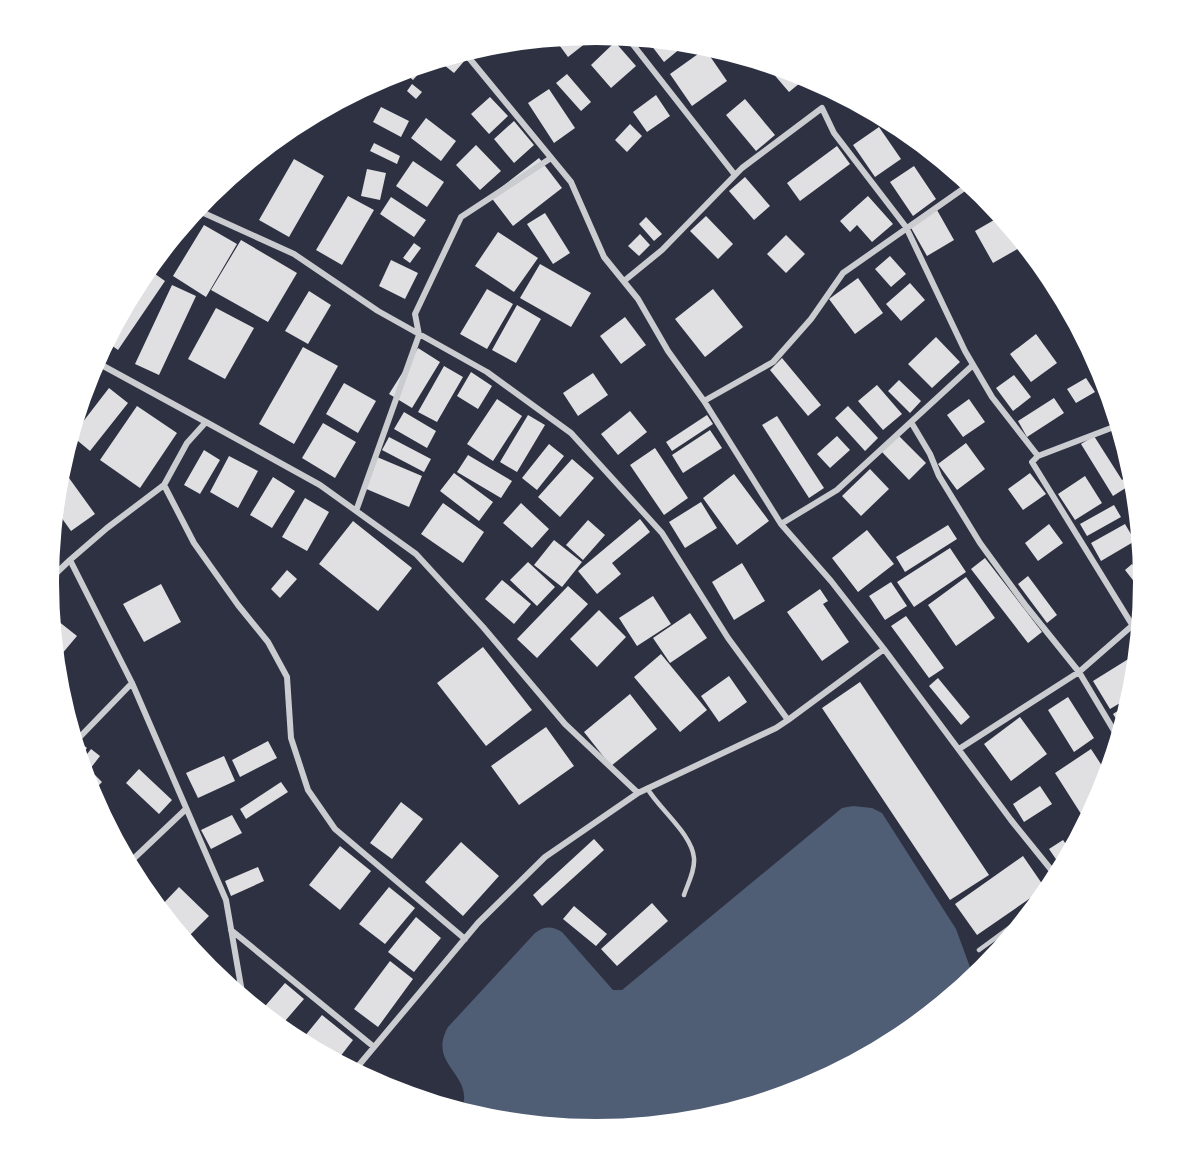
<svg xmlns="http://www.w3.org/2000/svg" width="1193" height="1165" viewBox="0 0 1193 1165" font-family="Lato,sans-serif">
<style>
.water{fill:#4f5d75}
.building{fill:#e0e0e3}
.lines{fill:none;stroke-linecap:round;stroke-linejoin:round}
.service{stroke:#caccd0;stroke-width:4.5}
.minor{stroke:#caccd0;stroke-width:6}
</style>
<rect width="100%" height="100%" fill="#2d3142"/>
<path class="water" d="M853,806L872,808L882,813L956,929L974,978L901,1038L806,1089L703,1120L596,1130L489,1120L461,1111C477,1074 426,1066 448,1027L535,933C545,926 551,926 562,932L613,990H622L842,808Z"/>
<path class="building" d="M588,35L591,39L568,57L557,42L562,38Z
M650,40L683,43H687L664,62L648,41Z
M615,42L636,66L611,88L591,65Z
M705,49L727,81L692,106L670,74Z
M460,54L466,59L454,73L444,65L451,57Z
M776,67L791,72L800,83L789,92L771,71Z
M414,68L420,72L413,80L403,71Z
M567,74L591,102L581,111L556,83Z
M412,84L422,92L416,99L407,91Z
M549,89L575,128L554,143L528,103Z
M656,95L670,116L647,132L633,112Z
M490,97L508,116L489,134L471,114Z
M745,99L775,135L756,151L726,115Z
M381,107L409,121L401,137L373,122Z
M426,118L456,141L441,161L411,138Z
M514,121L534,145L514,163L494,139Z
M630,124L642,136L627,152L615,140Z
M879,127L901,159L875,177L853,145Z
M374,143L400,156L397,164L370,151Z
M476,145L501,171L480,190L456,165Z
M837,146L850,164L800,201L787,183Z
M539,158L562,188L513,226L490,196Z
M294,159L324,176L289,237L259,220Z
M413,161L444,182L427,207L396,186Z
M914,166L936,199L913,216L890,182Z
M367,169L386,173L380,200L361,196Z
M745,177L770,206L754,220L729,191Z
M348,196L374,210L342,265L316,250Z
M868,196L893,224L872,242L857,225L850,232L840,221Z
M391,197L426,220L414,237L380,214Z
M937,210L954,240L927,256L910,226Z
M545,213L570,253L553,264L527,224Z
M706,216L733,244L718,259L690,231Z
M1001,216L1021,247L993,263L975,231Z
M646,217L662,234L654,241L639,224Z
M204,225L237,244L206,297L173,276Z
M498,232L538,258L514,292L475,266Z
M640,234L650,245L639,256L628,246Z
M786,235L805,254L786,273L767,254Z
M241,240L297,273L268,322L211,290Z
M414,243L421,248L410,263L403,258Z
M890,256L906,274L891,287L875,269Z
M391,260L418,273L405,299L379,286Z
M540,264L591,293L571,327L520,298Z
M148,269L165,281L118,350L107,342L141,278Z
M858,278L883,313L855,334L829,299Z
M910,283L925,300L901,321L886,304Z
M172,285L196,296L159,375L135,364Z
M487,289L513,304L487,349L460,334Z
M713,289L743,327L705,357L675,319Z
M309,291L331,305L308,344L285,331Z
M517,305L541,319L516,363L492,350Z
M216,308L254,328L225,379L188,359Z
M625,317L646,345L621,364L600,336Z
M1036,334L1057,363L1031,382L1010,354Z
M936,337L960,362L932,388L908,364Z
M303,347L338,366L294,444L259,424Z
M418,348L440,362L412,408L389,394Z
M782,358L821,405L808,416L770,370Z
M444,366L463,377L437,422L418,412Z
M471,372L492,386L478,409L457,396Z
M593,373L608,395L578,416L563,393Z
M1014,375L1031,397L1013,411L996,388Z
M1086,378L1095,392L1076,403L1067,389Z
M899,380L921,401L910,413L888,391Z
M344,383L376,401L358,433L326,414Z
M877,385L902,414L883,430L858,401Z
M109,388L128,403L90,451L72,436Z
M1054,398L1064,413L1027,437L1018,421Z
M497,399L522,416L493,461L467,444Z
M969,399L985,422L963,437L947,415Z
M137,406L177,433L140,488L100,460Z
M848,406L878,438L865,451L835,418Z
M630,411L647,432L618,455L601,434Z
M404,412L436,431L427,448L394,429Z
M528,415L545,425L517,472L500,462Z
M707,415L713,424L672,451L666,442Z
M777,416L824,488L809,498L762,425Z
M323,423L356,442L335,478L302,458Z
M710,430L722,448L683,473L672,455Z
M898,435L926,463L909,480L882,452Z
M837,436L850,450L830,468L817,454Z
M1094,436L1122,480L1133,472L1135,482L1113,496L1081,444Z
M389,437L431,459L424,472L382,450Z
M966,443L985,469L957,490L938,464Z
M549,444L564,456L537,490L522,478Z
M655,448L688,498L664,515L630,465Z
M204,450L220,460L200,494L184,485Z
M468,455L512,481L501,498L457,472Z
M229,456L258,471L238,508L210,492Z
M377,457L422,476L409,507L364,488Z
M572,459L594,478L560,517L538,497Z
M870,469L889,489L861,516L842,496Z
M454,473L493,502L479,521L440,491Z
M1030,473L1046,494L1023,510L1008,489Z
M734,474L769,521L737,545L703,498Z
M1085,476L1102,503L1075,520L1058,494Z
M273,477L295,491L272,528L250,515Z
M69,478L95,514L71,531L56,510L58,486Z
M305,498L329,512L307,551L282,537Z
M701,502L717,528L685,548L669,522Z
M443,503L484,532L463,563L421,534Z
M521,503L549,529L532,548L503,523Z
M1114,505L1121,517L1087,536L1080,524Z
M640,519L650,532L612,563L621,574L597,594L578,571Z
M588,520L605,535L583,560L566,545Z
M353,521L412,568L378,611L319,564Z
M1049,524L1063,543L1038,561L1025,543Z
M1125,524L1135,541L1101,561L1091,543Z
M948,525L957,539L905,572L896,557Z
M867,530L894,564L858,592L832,558Z
M554,540L582,562L562,587L534,565Z
M950,548L966,572L914,607L897,582Z
M985,558L1042,632L1028,643L971,569Z
M528,562L555,587L537,606L510,580Z
M742,563L765,601L734,620L712,582Z
M1132,564L1144,580L1143,593L1125,570Z
M287,570L297,579L280,598L271,589Z
M1028,576L1057,615L1047,623L1018,584Z
M966,577L995,618L956,646L928,605Z
M502,580L531,604L514,624L485,599Z
M891,582L907,606L885,620L869,596Z
M161,584L181,622L144,642L123,604Z
M568,586L588,604L537,658L517,639Z
M820,589L828,601L823,604L849,642L822,661L787,612Z
M653,596L671,624L637,646L619,618Z
M599,610L626,637L597,667L570,639Z
M690,613L707,638L670,663L653,638Z
M906,616L944,668L929,678L891,626Z
M53,617L77,636L61,655L55,649Z
M483,647L532,710L486,746L437,683Z
M1138,653L1132,696L1110,709L1093,681Z
M661,654L707,710L680,732L634,677Z
M729,676L747,702L719,722L701,696Z
M938,678L970,717L961,725L929,686Z
M860,682L989,875L950,900L822,708Z
M630,694L657,729L611,766L584,732Z
M1068,697L1094,738L1074,752L1048,710Z
M1130,703L1122,728L1113,714Z
M1020,717L1047,754L1011,781L984,744Z
M546,727L574,766L519,805L491,766Z
M268,741L277,758L240,777L232,760Z
M82,744L87,748L80,757L77,749Z
M91,749L100,756L90,769L81,762Z
M1091,749L1108,775L1103,793L1093,811L1083,817L1055,773Z
M224,756L235,781L198,798L186,773Z
M139,769L172,800L159,814L126,783Z
M95,775L102,782L91,793L87,783Z
M281,782L288,792L246,819L240,809Z
M1040,786L1052,804L1024,822L1013,804Z
M401,802L423,819L392,859L370,843Z
M232,815L242,833L211,849L201,830Z
M1084,827L1076,843L1071,836Z
M594,839L604,850L542,906L533,895Z
M1063,840L1071,851L1062,868L1049,849Z
M461,842L499,876L463,916L425,882Z
M340,846L371,871L340,910L309,885Z
M1023,856L1045,888L977,935L955,904Z
M258,867L264,881L231,896L225,881Z
M179,887L209,916L185,940L159,908Z
M389,887L415,908L385,944L359,924Z
M652,903L668,921L617,966L601,949Z
M574,906L607,934L596,946L563,919Z
M416,917L441,938L414,972L388,952Z
M996,954L997,955L985,969L982,963Z
M390,961L413,979L378,1027L354,1009Z
M285,983L304,999L279,1028L260,1012Z
M322,1015L353,1040L336,1062L304,1037Z"/>
<g class="lines">
<path class="service" d="M647,788C660,810 692,834 694,858C695,871 688,883 684,895
M979,950L1034,910"/>
<path class="minor" d="M627,37L735,175
M465,53L571,182L604,257L638,299L668,351L704,401
M197,210L294,254L378,311L487,372L571,433L662,533L728,638L788,720L776,728L638,793L545,857L478,923L354,1071
M1050,276L1058,289
M624,281L662,250L742,168L822,108L834,133L906,227L965,351L992,397L1038,456L1119,425
M96,362L206,422L187,443L164,485L107,528L70,560L132,683L226,900L243,998
M206,422L320,485L416,554L483,627L565,724L638,793
M911,422L930,454L939,476L980,543L1026,606L1079,672L1119,739
M1038,456L1032,462L1139,636
M164,485L194,543L238,605L268,642L287,677L291,738L308,790L335,829L465,939
M356,511L419,335L415,314L461,217L551,158
M781,524L837,490L973,365
M50,566L54,575
M49,580L70,560
M884,649L1011,820L1057,877
M788,720L884,649L831,581L781,524L704,401L773,362L811,319L843,273L970,184
M75,742L132,683
M959,749L1079,672L1134,624
M128,864L186,809
M231,930L374,1047"/>
</g>
<path d="M0 0H1193V1165H0ZM59 582a537 537 0 1 1 1074 0a537 537 0 1 1-1074 0Z" fill="#fff" fill-rule="evenodd"/>
</svg>
